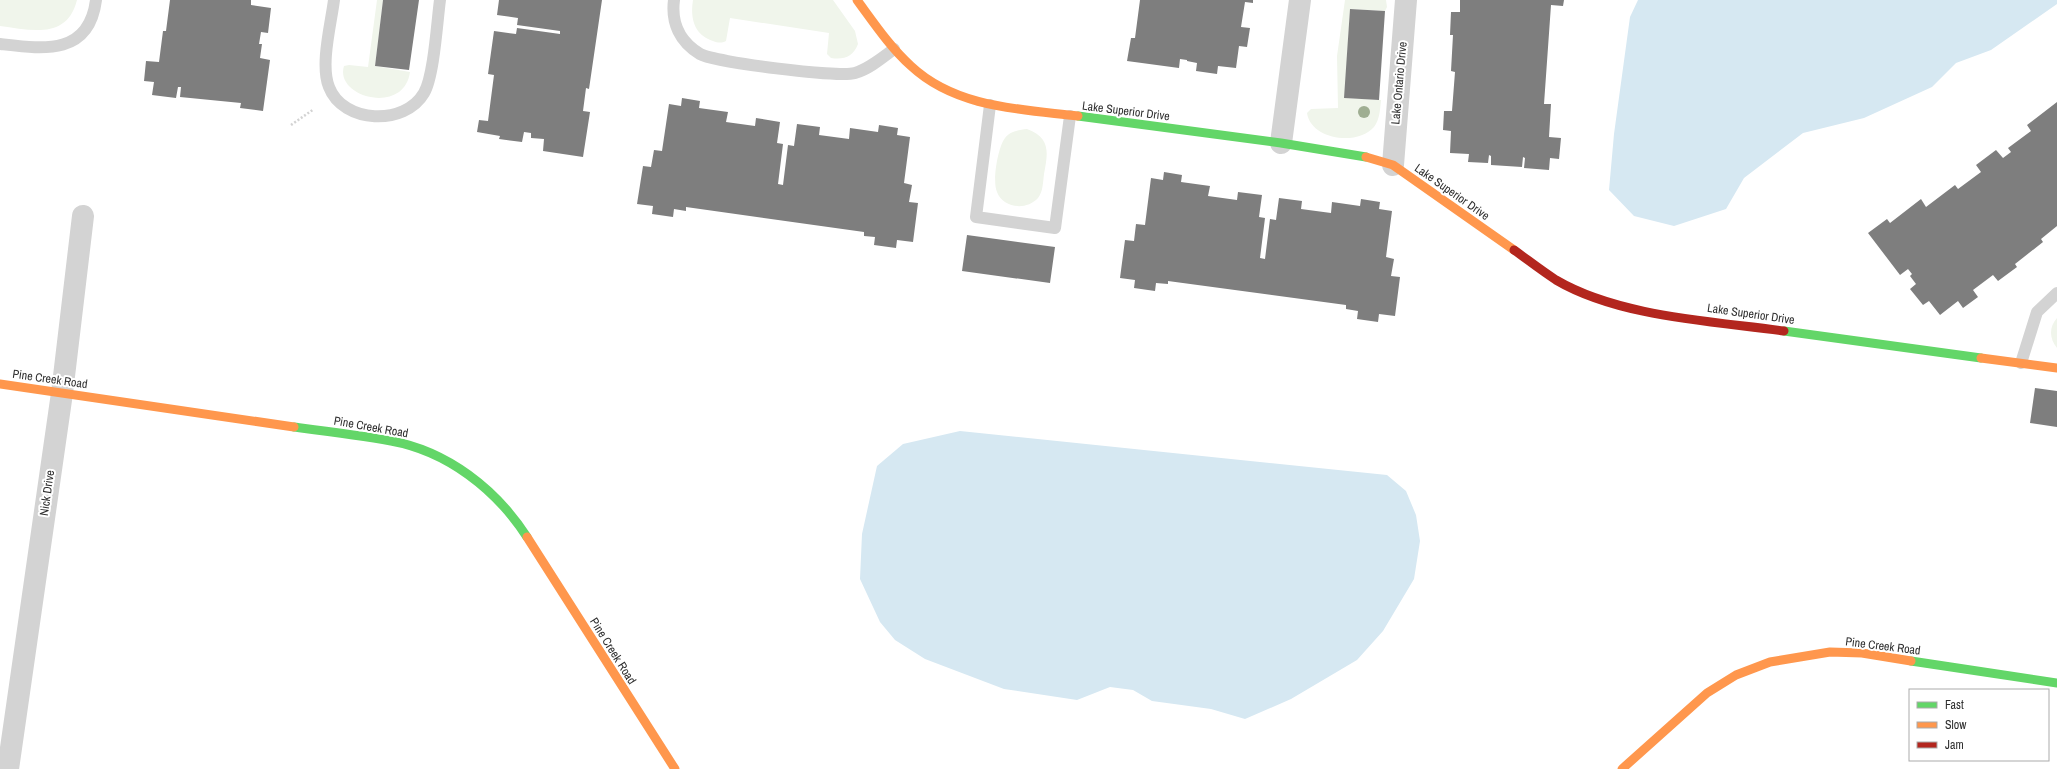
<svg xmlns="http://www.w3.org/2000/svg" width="2057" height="769" viewBox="0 0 2057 769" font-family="'Archivo Narrow',sans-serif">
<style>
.green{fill:#f0f5eb}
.water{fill:#d6e8f2}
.building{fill:#7e7e7e}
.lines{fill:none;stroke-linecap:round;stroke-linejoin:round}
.path{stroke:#d3d3d3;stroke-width:2.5;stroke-dasharray:2 2;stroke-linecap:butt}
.lane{stroke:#d3d3d3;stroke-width:12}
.street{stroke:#d3d3d3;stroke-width:22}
.fast{stroke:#63d668;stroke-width:9}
.slow{stroke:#ff974d;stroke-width:9}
.jam{stroke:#b3261e;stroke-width:9}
.tree{fill:#9fae92}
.labels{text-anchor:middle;stroke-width:4;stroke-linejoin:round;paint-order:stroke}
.street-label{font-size:12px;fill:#2e2e2e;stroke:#fff}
</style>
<rect width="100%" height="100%" fill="#fff"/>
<path class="green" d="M0,0H77C67,40 31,30 0,26Z
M377,0H383L375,66L410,72C404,116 334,97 344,66L349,65L368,67Z
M693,0H833L855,31L858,44C853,57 844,60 831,58L827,54L829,33L730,18L726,41C722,43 718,43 713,41C694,35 690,18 693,0Z
M1345,0H1386L1387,7L1385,11L1350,9L1345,98L1381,100C1380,109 1380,119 1374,127C1358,146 1311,140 1307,113L1311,109L1338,108L1337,56Z
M1027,129C1051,138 1048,153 1044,174C1043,182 1043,192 1038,198C1026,211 1003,208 997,192C992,181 998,147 1005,138C1010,131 1019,130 1027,129Z
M2057,318V348C2049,338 2049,327 2057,318Z"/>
<path class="water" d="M1638,0H2057V4L1991,50L1956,63L1932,87L1864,118L1803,133L1744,178L1726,209L1674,226L1634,216L1609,190L1614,134L1630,17Z
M960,431L1387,475L1406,491L1416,515L1420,541L1414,579L1383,631L1357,660L1291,699L1245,719L1211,709L1152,701L1133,690L1110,687L1077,700L1004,689L925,659L895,640L880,622L860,579L862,534L877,466L903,444Z"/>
<path class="building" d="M170,0H251V5L271,8L268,33L261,32L259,44H262L260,58L270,60L263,111L240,108L241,103L180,97L181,87H178L176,98L152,95L154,82L144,81L146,61L159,62L163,31H166Z
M383,0H419L409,70L375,66Z
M499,0H602L589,89L586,88L583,111L590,112L583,157L543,151L544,139L531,138V133L524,132L522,142L499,139L500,136L477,132L479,120L488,121L494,75L488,74L494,31L516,34L517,28L560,34V31L517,25L518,18L497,15Z
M1140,0H1253V3L1245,2L1241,27L1250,28L1247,47L1239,46L1236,68L1218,66L1217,74L1196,71L1197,63L1187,61V60L1180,59L1179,68L1127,61L1131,38H1135Z
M1460,0H1564L1563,6L1551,5L1544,104H1551L1549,137L1561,138L1559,159L1550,158L1549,170L1524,168L1525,158L1523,157L1522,167L1491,165V156L1489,155L1488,163L1468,162L1469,154L1450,153L1451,131L1443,130L1444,111H1452L1455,72L1451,71L1453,35H1450L1451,12H1460Z
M1350,9L1385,11L1379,100L1344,98Z
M682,98L700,101L699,108L728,112L726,122L755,126L756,118L780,122L777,143L783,144L778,184L783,185L788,145L794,146L797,124L820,127L819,135L849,139L850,128L878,132L879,125L898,128L897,135L910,137L904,183L912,185L909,202L918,203L913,242L897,240L896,248L874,245L875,237L864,236V232L686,207V211L674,209L673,217L652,214L653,206L637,204L643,166L651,167L654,150L662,151L669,104L681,106Z
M2057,102V226L2041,239L2043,242L2015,264L2017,267L1998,281L1993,275L1973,290L1978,297L1963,308L1958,301L1940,315L1929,301L1923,305L1910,289L1916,284L1910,276L1912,274L1908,269L1900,275L1868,233L1887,219L1890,223L1921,199L1926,207L1955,185L1958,189L1981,172L1976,165L1996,150L2003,158L2011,152L2008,148L2031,131L2027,125Z
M1164,172L1182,175L1181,182L1210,186L1208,196L1237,200L1238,192L1262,195L1259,217L1265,218L1260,258L1265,259L1270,219L1276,220L1279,198L1302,201L1301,209L1331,213L1332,202L1360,206L1361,199L1380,202L1379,209L1392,211L1386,257L1394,259L1391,276L1400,277L1395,316L1379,314L1378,322L1357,319L1358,311L1346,309V305L1168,281V284L1156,283L1155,291L1134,288L1135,280L1120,278L1125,240L1134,241L1136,224L1145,225L1151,178L1163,180Z
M967,235L1055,247L1050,283L962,271Z
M2035,388L2057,391V427L2030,423Z"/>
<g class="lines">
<path class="path" d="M291,125L314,109"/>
<path class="lane" d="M334,0C331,24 320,65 329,87C343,124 405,126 424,93C434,76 437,22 440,0
M674,0C671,23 680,42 700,54C714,62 838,78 855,73C869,69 882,58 894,49
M0,44C43,49 89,56 96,0
M990,105L976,217L1055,228L1070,116
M2021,363L2037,312L2057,293"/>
<path class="street" d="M1281,143L1300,0
M1393,165L1406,0
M8,769L62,393L83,216"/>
<path class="fast" d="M1078,116L1281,143L1366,157
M1784,331L1981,358
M294,427C326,431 359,435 391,441C447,451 496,489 527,537
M1911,661L2057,683"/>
<path class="slow" d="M857,0C874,23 890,47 911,66C956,108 1020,109 1078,116
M1366,157L1393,165L1514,250
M1981,358L2057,368
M0,384L294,427
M527,537L675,769
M1622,769L1707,693L1736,675L1770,662L1830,652L1862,653L1911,661"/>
<path class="jam" d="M1514,250C1528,260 1542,271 1556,280C1619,317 1712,321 1784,331"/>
</g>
<circle class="tree" cx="1364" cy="112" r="6"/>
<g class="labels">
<g class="street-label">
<text transform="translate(1399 83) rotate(-85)" y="4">Lake Ontario Drive</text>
<text transform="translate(1126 111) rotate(7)" y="4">Lake Superior Drive</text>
<text transform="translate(1452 192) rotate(35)" y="4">Lake Superior Drive</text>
<text transform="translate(1751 314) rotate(8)" y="4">Lake Superior Drive</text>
<text transform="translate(50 379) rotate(8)" y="4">Pine Creek Road</text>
<text transform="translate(371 427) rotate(10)" y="4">Pine Creek Road</text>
<text transform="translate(47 493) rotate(-82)" y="4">Nick Drive</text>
<text transform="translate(1883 646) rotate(7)" y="4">Pine Creek Road</text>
<text transform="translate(613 651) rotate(58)" y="4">Pine Creek Road</text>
</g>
</g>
<rect x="1909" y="689" width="140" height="72" fill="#ffffff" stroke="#ababab"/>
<rect x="1917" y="702" width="20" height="6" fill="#63d668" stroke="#ababab"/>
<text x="1945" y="709" font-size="12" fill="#2e2e2e">Fast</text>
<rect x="1917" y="722" width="20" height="6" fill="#ff974d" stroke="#ababab"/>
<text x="1945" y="729" font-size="12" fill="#2e2e2e">Slow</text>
<rect x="1917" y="742" width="20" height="6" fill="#b3261e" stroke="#ababab"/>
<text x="1945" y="749" font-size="12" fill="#2e2e2e">Jam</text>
</svg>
